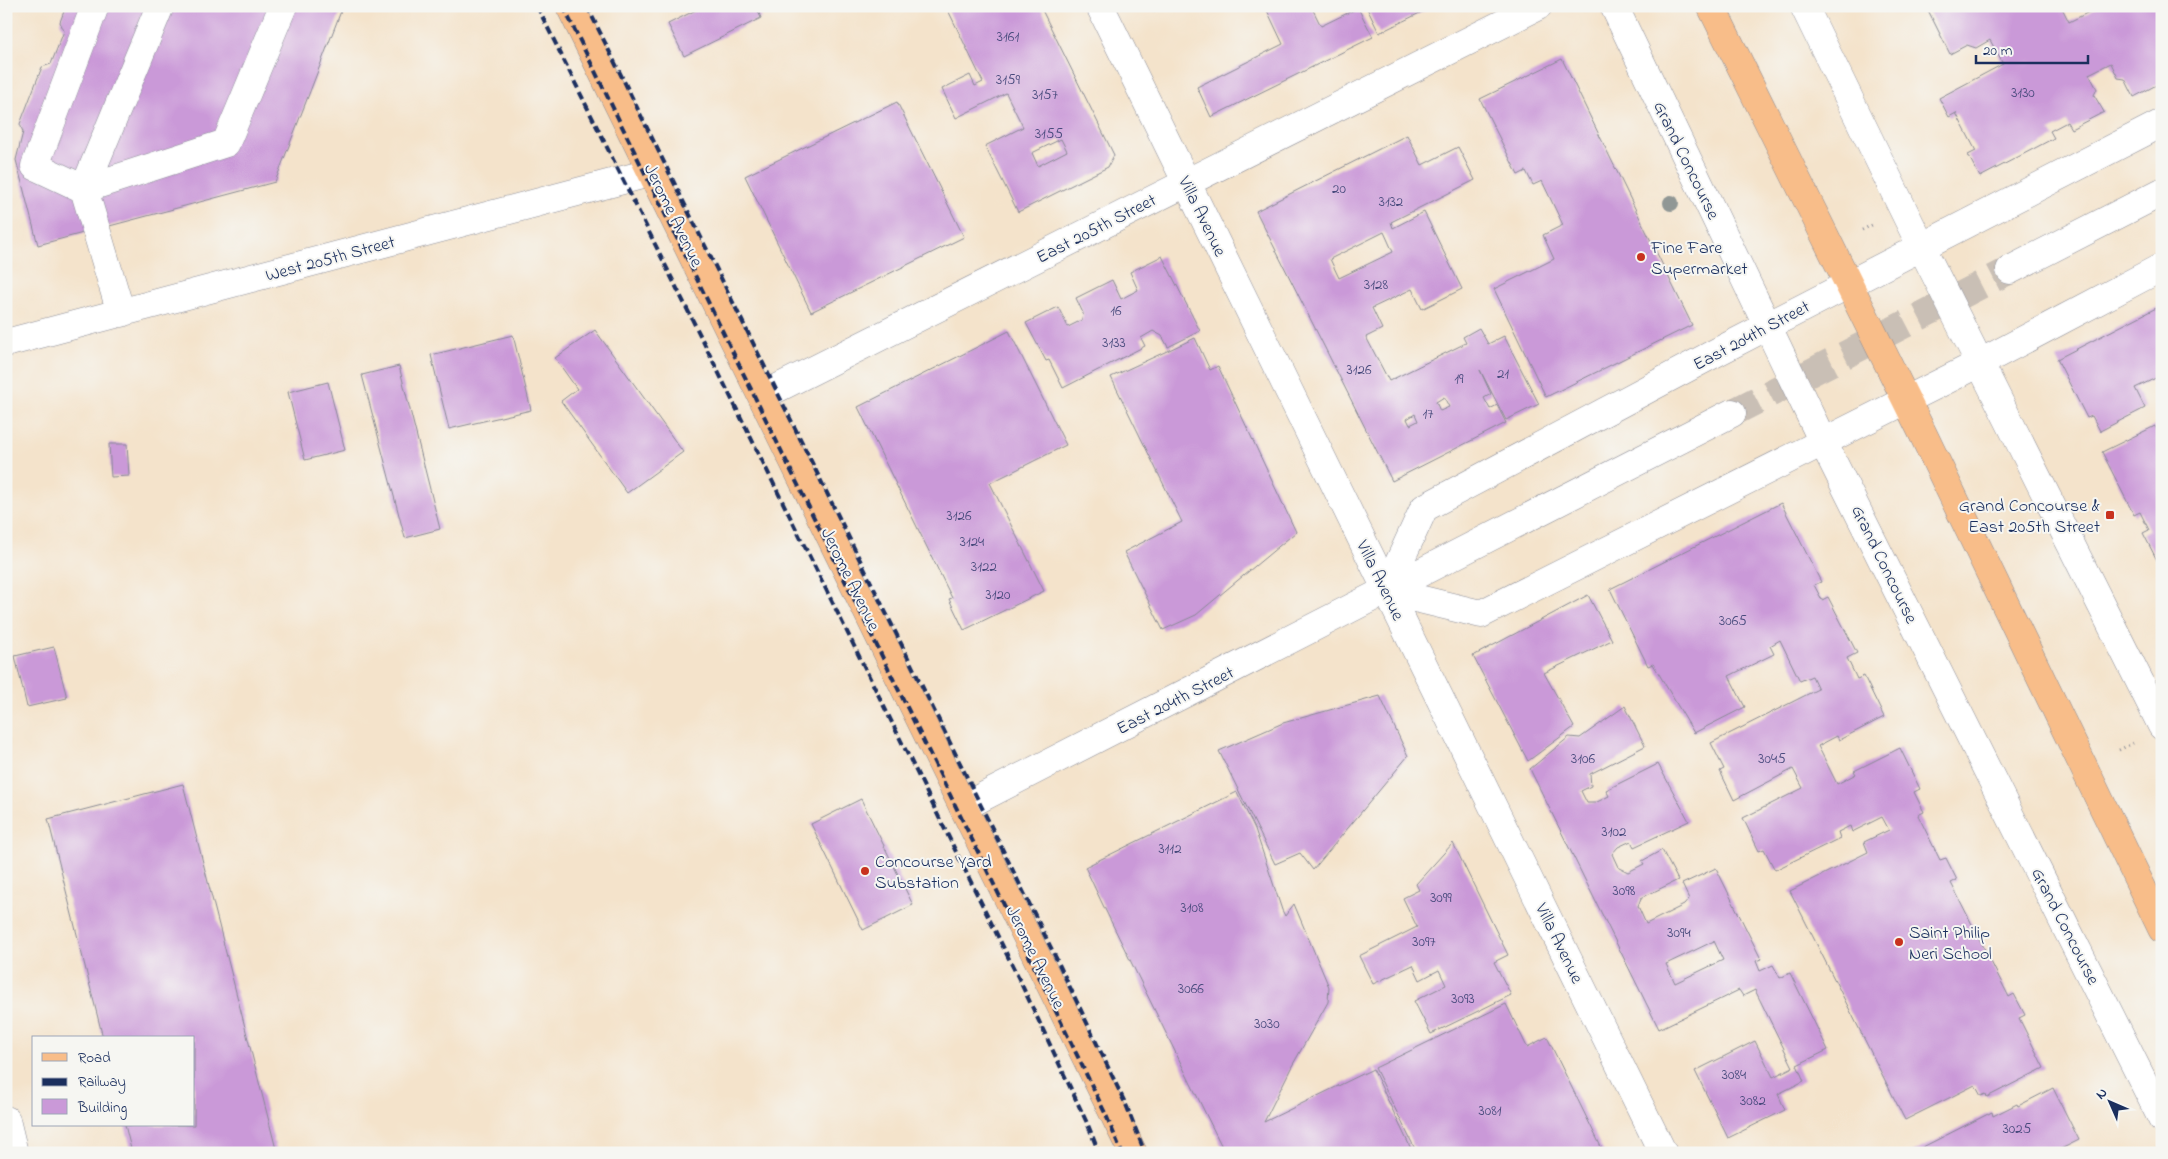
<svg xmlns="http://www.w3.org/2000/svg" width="2168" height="1159" viewBox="0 0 2168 1159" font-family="'Indie Flower',sans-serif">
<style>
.building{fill:#ca99d8;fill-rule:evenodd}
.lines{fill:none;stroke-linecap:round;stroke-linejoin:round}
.minor-tunnel{stroke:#c9bfb5;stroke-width:28;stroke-dasharray:28 14;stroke-linecap:butt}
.minor-casing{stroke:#888994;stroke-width:29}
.major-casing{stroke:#888994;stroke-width:29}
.path{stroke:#888994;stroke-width:3;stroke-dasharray:1 4;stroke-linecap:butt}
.minor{stroke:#fff;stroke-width:28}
.major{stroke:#f8bd89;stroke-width:28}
.rail{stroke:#1b2f5e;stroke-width:4;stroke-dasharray:8 4;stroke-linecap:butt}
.tree{fill:#909795}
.poi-dot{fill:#c8321e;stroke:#f6f6f2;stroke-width:2}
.labels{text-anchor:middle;stroke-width:4;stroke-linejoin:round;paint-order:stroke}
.number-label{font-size:15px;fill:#474a7c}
.street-label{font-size:18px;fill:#1b2f5e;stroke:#f6f6f2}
.poi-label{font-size:18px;fill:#1b2f5e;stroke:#f6f6f2;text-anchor:start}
</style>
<rect width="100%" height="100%" fill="#f6f6f2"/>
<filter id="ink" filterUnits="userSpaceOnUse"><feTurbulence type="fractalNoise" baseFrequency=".02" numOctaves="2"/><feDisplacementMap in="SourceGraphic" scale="10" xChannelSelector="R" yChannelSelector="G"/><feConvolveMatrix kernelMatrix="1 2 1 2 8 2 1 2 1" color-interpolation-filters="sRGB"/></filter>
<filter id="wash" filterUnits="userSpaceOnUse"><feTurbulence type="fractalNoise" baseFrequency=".0096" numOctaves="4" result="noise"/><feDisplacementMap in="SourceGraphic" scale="20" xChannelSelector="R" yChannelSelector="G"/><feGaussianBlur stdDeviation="1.12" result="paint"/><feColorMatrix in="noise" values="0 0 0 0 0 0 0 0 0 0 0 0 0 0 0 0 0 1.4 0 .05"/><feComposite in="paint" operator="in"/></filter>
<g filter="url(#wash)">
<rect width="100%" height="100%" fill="#f4e3cb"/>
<g id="blocks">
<path class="building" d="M66,6H343L275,182L38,245L16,160L23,132L20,124L42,67L51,64L64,31L60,22Z
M704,6H756L761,18L684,56L668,24Z
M946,6H1040L1114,155L1108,167L1018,212L985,146L1023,127L1006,93L956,118L942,89L970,75L975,86L983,82ZM1061,139L1067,151L1038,166L1032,153Z
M1151,6H1164L1154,11Z
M1265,6H1311L1321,26L1358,8L1373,37L1211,117L1197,87L1283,44Z
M1366,6H1434L1379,33Z
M1926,6H2061L2069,22L2097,8L2096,6H2162V82L2134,97L2125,79L2118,78L2111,63L2089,74L2097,89L2094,95L2104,112L2071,129L2067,122L2050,131L2054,138L1980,177L1968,155L1976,151L1956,113L1949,117L1939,98L2003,64L1990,40L1976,48L1967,45L1950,54Z
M1562,59L1692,325L1546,397L1494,289L1554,259L1543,235L1563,225L1542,181L1533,185L1526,171L1518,175L1480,99Z
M897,102L964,237L811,312L745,176Z
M1407,135L1422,165L1458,147L1475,180L1391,222L1393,228L1424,212L1462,289L1422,309L1412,289L1372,308L1382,329L1366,337L1389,381L1466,343L1463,337L1479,328L1488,344L1504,336L1539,404L1506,420L1480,370L1491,394L1484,398L1490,409L1497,405L1506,423L1392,481L1256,211ZM1384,232L1393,252L1339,278L1330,259ZM1444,397L1449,407L1440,411L1436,402ZM1415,414L1418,421L1410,425L1407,419Z
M1162,256L1200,331L1168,347L1162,336L1153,331L1141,338L1145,346L1063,388L1049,360L1046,361L1026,323L1058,307L1068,327L1082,320L1083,313L1076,298L1112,280L1121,299L1138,290L1130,272Z
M2162,305V385L2158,377L2135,388L2145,408L2100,431L2092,416L2087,418L2057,359Z
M595,330L683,452L627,493L561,401L577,389L555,358Z
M1009,331L1066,445L990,483L1044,591L964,630L949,599L952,598L858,407Z
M513,335L531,410L449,429L431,355Z
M1195,338L1210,370L1218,366L1296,532L1196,615L1163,630L1124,552L1182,522L1111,377Z
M399,366L440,529L405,538L362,375Z
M328,382L345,450L305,460L288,392Z
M2155,426L2162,438V570L2143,533L2149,530L2140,512L2134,515L2102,452Z
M109,444H127L129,476L111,477Z
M1781,503L1821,582L1814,585L1822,600L1828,597L1857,653L1847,658L1857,679L1864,676L1884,717L1839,740L1837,736L1818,746L1837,784L1856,774L1854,771L1900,748L1920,789L1914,792L1924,812L1918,815L1940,860L1946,858L1957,880L1951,883L2009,997L2014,994L2025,1015L2019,1018L2044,1068L1987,1097L1986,1094L1981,1096L1975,1085L1905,1120L1790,891L1868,852L1864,842L1889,830L1882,817L1852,832L1850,826L1838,832L1840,838L1775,870L1764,849L1759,851L1743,818L1803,788L1793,769L1734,800L1720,771L1724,769L1711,743L1818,689L1812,676L1800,681L1780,640L1770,646L1774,654L1729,676L1745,707L1694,733L1653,664L1648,666L1610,589Z
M1588,595L1612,640L1544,673L1574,727L1528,761L1473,656Z
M54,647L67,698L27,707L15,656Z
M1380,696L1408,756L1313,870L1300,853L1275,864L1219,751L1283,723Z
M1625,706L1645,746L1590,774L1591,786L1581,791L1587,803H1595L1609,796L1606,790L1658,764L1689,821L1634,847L1631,841L1618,847L1612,854L1618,867L1628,872L1644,864L1642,861L1662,850L1678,880L1641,898L1638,906L1646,924L1684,905L1689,899L1682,884L1716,868L1761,959L1756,961L1760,971L1773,965L1780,978L1790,973L1828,1050L1797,1065L1804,1081L1778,1094L1785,1110L1728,1138L1695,1071L1755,1041L1773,1077L1793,1067L1755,990L1743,996L1739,990L1659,1029L1530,769L1569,737L1580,738ZM1714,941L1723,960L1675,983L1666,964Z
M183,784L277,1153H132L125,1125H194V1038H103L48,819Z
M1237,792L1255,829L1282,910L1285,916L1294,904L1329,987L1328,1002L1292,1066L1264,1122L1373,1069L1413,1153H1225L1102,903L1085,867Z
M861,799L913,905L863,930L811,824Z
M1453,843L1508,955L1494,962L1511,995L1431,1034L1414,1001L1446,985L1439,970L1420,980L1413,965L1373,984L1359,956L1417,927L1403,898L1419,890L1416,884Z
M1506,1004L1527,1047L1547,1037L1604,1153H1417L1375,1068Z
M2053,1088L2079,1140L2053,1153H1911L1992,1112L1993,1116L2017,1104L2018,1106Z"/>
</g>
</g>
<g filter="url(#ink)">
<use href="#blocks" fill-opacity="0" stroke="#888994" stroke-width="1"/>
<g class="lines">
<path class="minor-tunnel" d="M1732,413L2010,270"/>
<g class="minor-casing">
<path id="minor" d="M95,6L35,166L84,189L226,143L283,6
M1100,6L1663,1153
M1614,6L1823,442L2162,1119
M1804,6L1921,246L2162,726
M2162,123L1719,351L1424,508L1386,591L1481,614L1980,363L2162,267
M2010,270L2162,192
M121,313L84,189L160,6
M6,343L653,172
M762,396L1538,6
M963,807L1732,413
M6,1120L14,1153"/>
</g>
<g class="major-casing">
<path id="major" d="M570,6L1133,1153
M1711,6L1921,430L2162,929"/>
</g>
<path class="path" d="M1862,230L1874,224
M2119,750L2133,743"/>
<use href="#minor" class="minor"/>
<use href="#major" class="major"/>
<path class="rail" d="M537,6L1019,979L1088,1125L1099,1153
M563,6L1033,964L1106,1115L1122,1153
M587,6L1057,960L1127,1107L1145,1153"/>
</g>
<circle class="tree" cx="1671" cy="203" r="8"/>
</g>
<g class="poi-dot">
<circle cx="1641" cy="257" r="5"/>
<rect x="2105" y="510" width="10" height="10" rx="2.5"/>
<circle cx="865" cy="871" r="5"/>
<circle cx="1899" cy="942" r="5"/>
</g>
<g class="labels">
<g class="number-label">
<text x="1008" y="41">3161</text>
<text x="1008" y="84">3159</text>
<text x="2023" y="97">3130</text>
<text x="1045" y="99">3157</text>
<text x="1049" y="138">3155</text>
<text x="1339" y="193">20</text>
<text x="1391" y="206">3132</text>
<text x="1376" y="289">3128</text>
<text x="1116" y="315">16</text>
<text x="1114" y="347">3133</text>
<text x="1359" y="374">3126</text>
<text x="1503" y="378">21</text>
<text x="1459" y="383">19</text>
<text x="1428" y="418">17</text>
<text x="959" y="520">3126</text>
<text x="972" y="546">3124</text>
<text x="984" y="571">3122</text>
<text x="998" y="599">3120</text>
<text x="1733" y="625">3065</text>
<text x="1583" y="763">3106</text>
<text x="1772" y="763">3045</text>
<text x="1614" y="836">3102</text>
<text x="1170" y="853">3112</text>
<text x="1624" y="895">3098</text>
<text x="1441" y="902">3099</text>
<text x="1192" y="912">3108</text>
<text x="1679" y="937">3094</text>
<text x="1424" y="946">3097</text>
<text x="1191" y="993">3066</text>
<text x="1463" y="1003">3093</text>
<text x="1267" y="1028">3030</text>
<text x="1734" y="1079">3084</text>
<text x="1753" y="1105">3082</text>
<text x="1490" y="1115">3081</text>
<text x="2017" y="1133">3025</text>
</g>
<g class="street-label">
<text transform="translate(1687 160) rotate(64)" y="6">Grand Concourse</text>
<text transform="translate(674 215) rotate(64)" y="6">Jerome Avenue</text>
<text transform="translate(1203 216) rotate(64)" y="6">Villa Avenue</text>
<text transform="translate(1096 228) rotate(-27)" y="6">East 205th Street</text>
<text transform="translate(330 258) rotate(-15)" y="6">West 205th Street</text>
<text transform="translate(1751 335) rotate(-28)" y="6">East 204th Street</text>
<text transform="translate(1885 564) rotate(64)" y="6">Grand Concourse</text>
<text transform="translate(851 579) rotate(64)" y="6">Jerome Avenue</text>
<text transform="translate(1381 580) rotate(64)" y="6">Villa Avenue</text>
<text transform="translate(1175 700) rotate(-27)" y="6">East 204th Street</text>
<text transform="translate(2066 926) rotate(63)" y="6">Grand Concourse</text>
<text transform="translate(1560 943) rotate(64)" y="6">Villa Avenue</text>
<text transform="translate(1036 957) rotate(64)" y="6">Jerome Avenue</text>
</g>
<g class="poi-label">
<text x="1651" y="253">Fine Fare<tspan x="1651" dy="21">Supermarket</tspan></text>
<text x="2100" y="511" text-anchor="end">Grand Concourse &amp;<tspan x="2100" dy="21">East 205th Street</tspan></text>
<text x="875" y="867">Concourse Yard<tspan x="875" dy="21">Substation</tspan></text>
<text x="1909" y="938">Saint Philip<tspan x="1909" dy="21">Neri School</tspan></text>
</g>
</g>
<rect width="2168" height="1159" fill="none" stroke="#f6f6f2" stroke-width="25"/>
<rect x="32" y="1036" width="162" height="90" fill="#f6f6f2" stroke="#9ea6b7"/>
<rect x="42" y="1053" width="25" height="8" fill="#f8bd89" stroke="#9ea6b7"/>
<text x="78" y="1062" font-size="15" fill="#1b2f5e">Road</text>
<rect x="42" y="1078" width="25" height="8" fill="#1b2f5e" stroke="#9ea6b7"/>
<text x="78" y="1086" font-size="15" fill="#1b2f5e">Railway</text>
<rect x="42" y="1099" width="25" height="15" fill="#ca99d8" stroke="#9ea6b7"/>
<text x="78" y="1112" font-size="15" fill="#1b2f5e">Building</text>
<g transform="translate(2110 1102) rotate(315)" stroke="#f6f6f2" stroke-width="4" paint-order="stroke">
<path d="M0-4L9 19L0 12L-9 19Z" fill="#1b2f5e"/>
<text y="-8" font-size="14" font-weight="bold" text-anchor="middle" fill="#1b2f5e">N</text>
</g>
<path d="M1976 55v8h112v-8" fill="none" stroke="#1b2f5e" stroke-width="2.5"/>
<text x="1983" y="55" font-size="15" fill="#1b2f5e" stroke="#f6f6f2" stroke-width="4" paint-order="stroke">20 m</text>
</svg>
